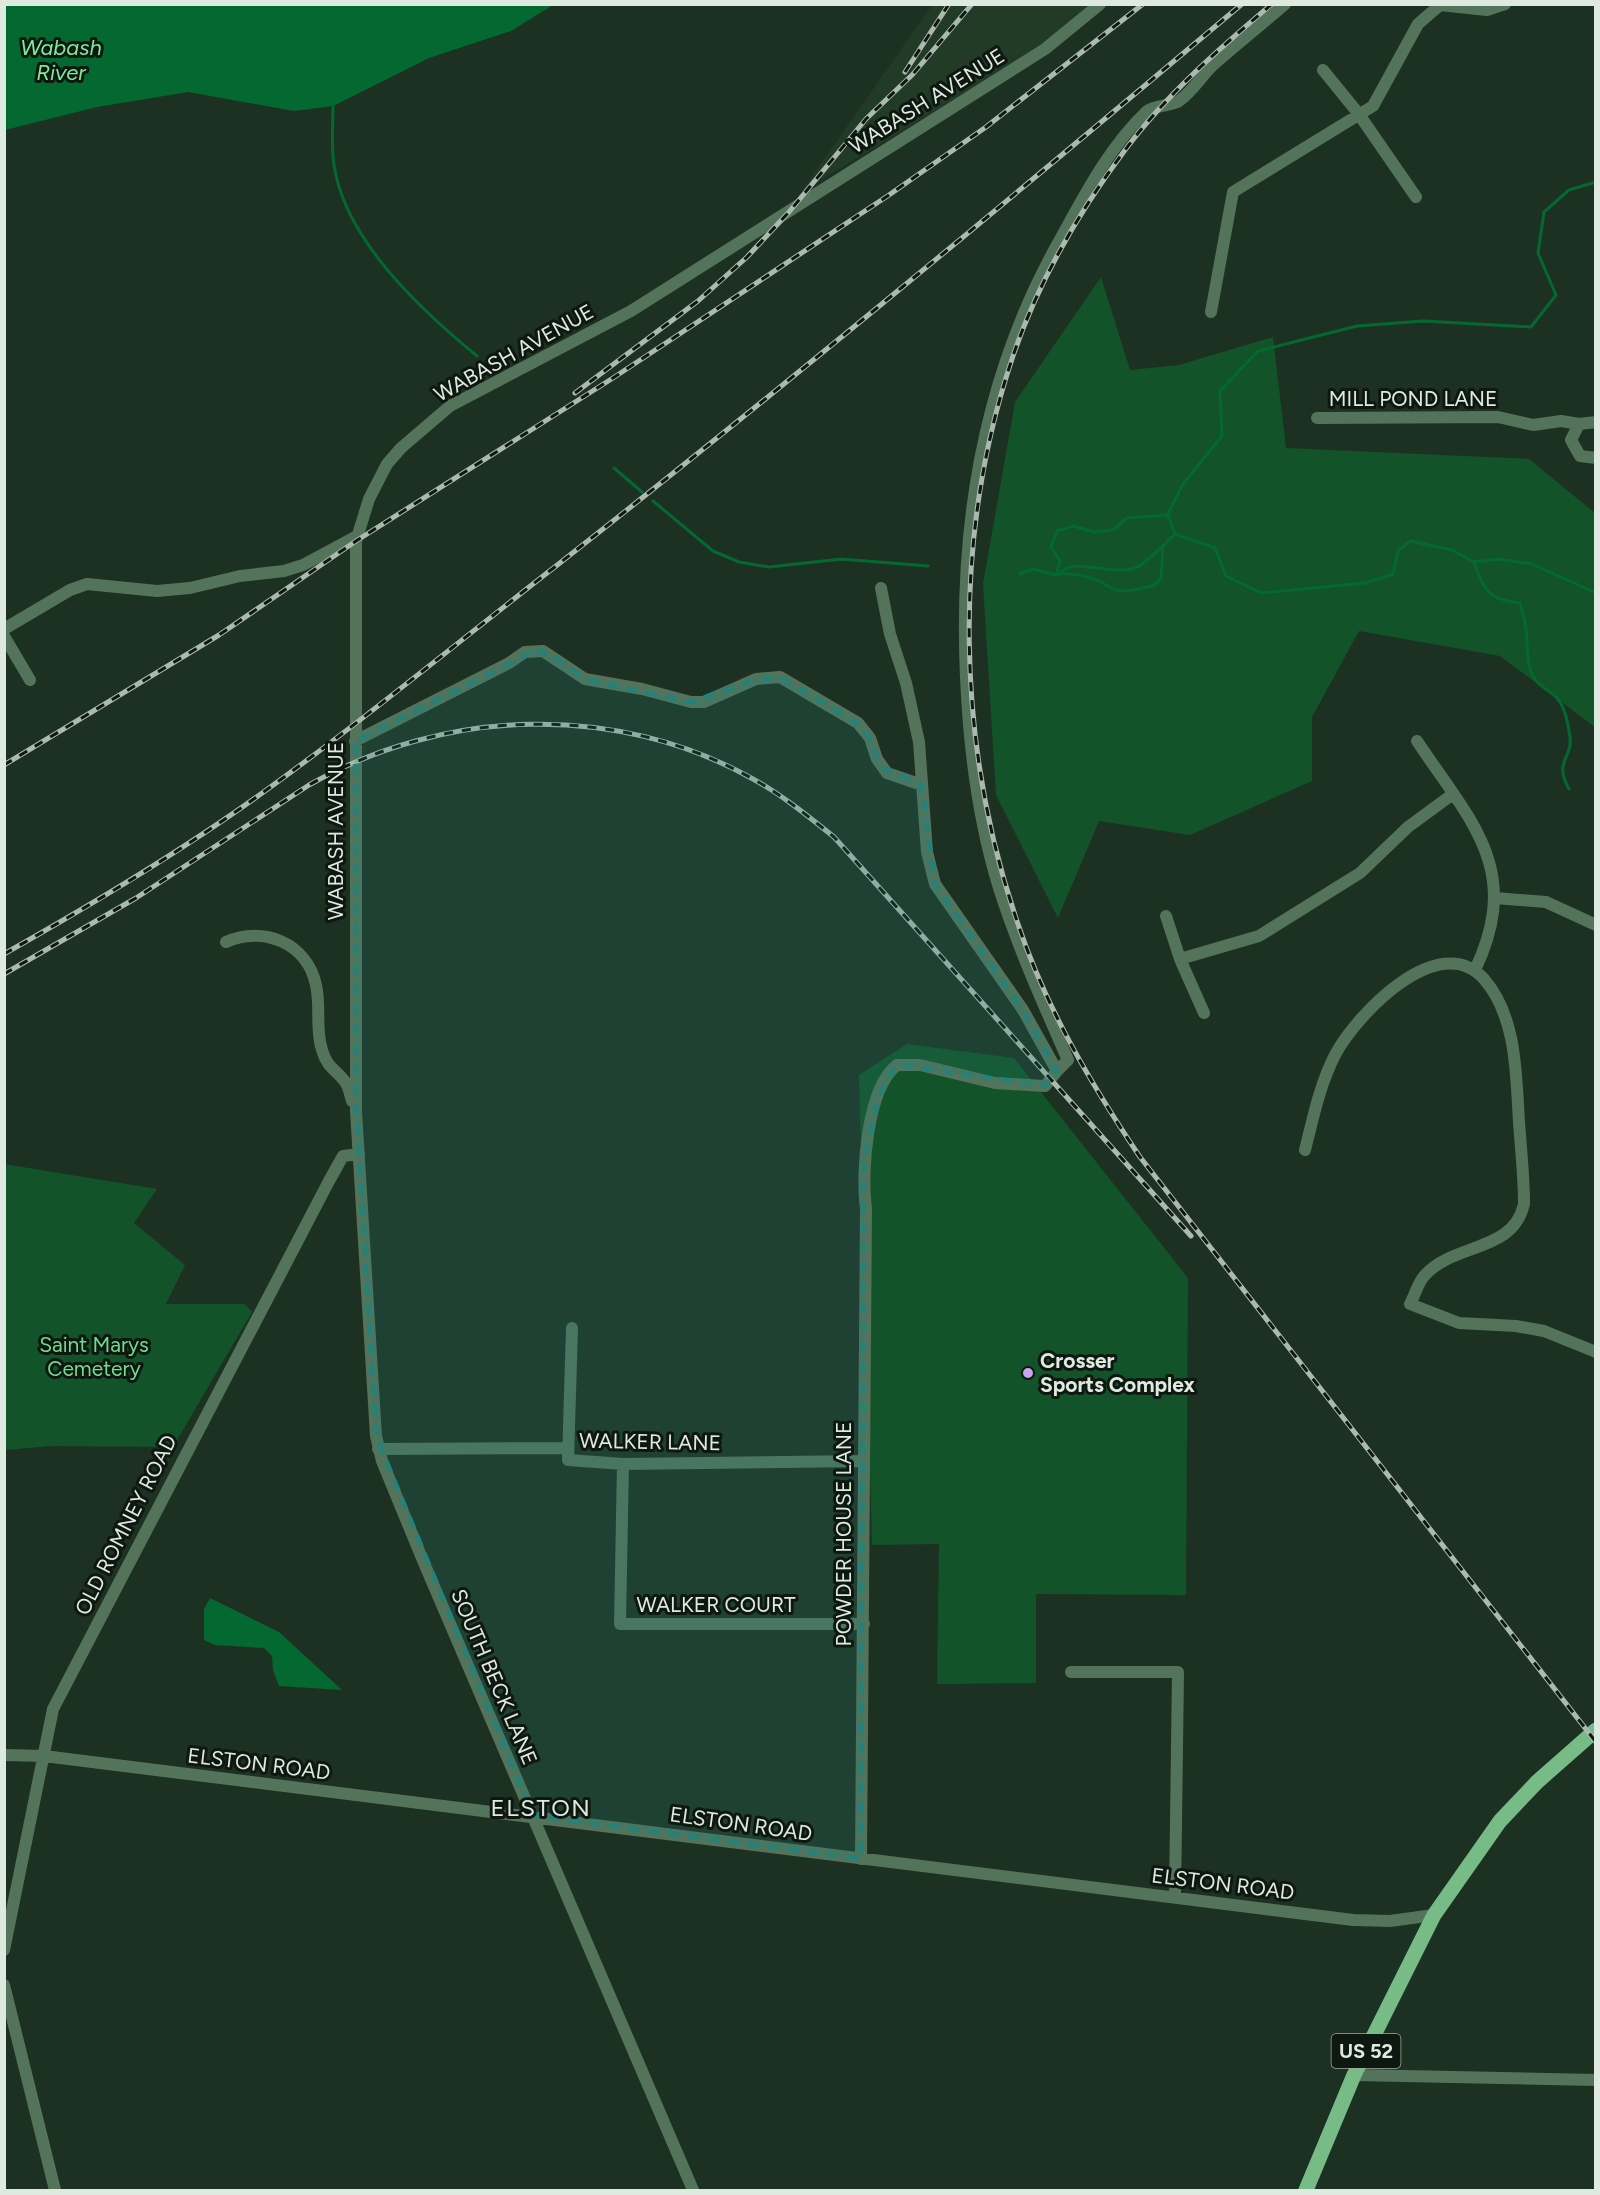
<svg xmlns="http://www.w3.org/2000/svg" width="1600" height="2195" viewBox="0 0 1600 2195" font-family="Figtree,sans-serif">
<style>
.built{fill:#213b27}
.green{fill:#13532a}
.water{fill:#036930}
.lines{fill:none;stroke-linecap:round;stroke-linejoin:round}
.stream{stroke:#036930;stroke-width:3}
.street{stroke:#53745a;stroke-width:12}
.primary{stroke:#77bc87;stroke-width:15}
.rail-casing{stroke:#abbaae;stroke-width:5}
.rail{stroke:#0e1710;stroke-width:3;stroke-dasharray:9;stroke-linecap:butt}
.marked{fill:#248279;fill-opacity:0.2;stroke:#248279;stroke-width:4.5;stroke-dasharray:12 8;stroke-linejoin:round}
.poi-dot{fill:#c3a7f2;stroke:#0e1710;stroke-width:2}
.labels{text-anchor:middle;stroke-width:6;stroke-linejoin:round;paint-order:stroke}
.shield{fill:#0e1710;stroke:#a0aba2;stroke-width:1.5}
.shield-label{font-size:20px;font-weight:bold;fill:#deeae0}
.street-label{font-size:21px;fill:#deeae0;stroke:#0e1710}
.park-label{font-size:21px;fill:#6edc8d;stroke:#0e1710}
.poi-label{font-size:21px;font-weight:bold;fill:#deeae0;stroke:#0e1710;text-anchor:start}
.water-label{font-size:22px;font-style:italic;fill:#7ceb9a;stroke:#0e1710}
.quarter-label{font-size:24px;letter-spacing:1.5px;fill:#deeae0;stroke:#0e1710}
</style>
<rect width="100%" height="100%" fill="#1d3122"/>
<path class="built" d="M932,5H1090L1028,55L801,192Z"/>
<path class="green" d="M1101,277L1130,370L1179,365L1273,337L1286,448L1529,459L1595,513V727L1500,656L1359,631L1312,717V781L1190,835L1099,821L1058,918L996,795L983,584L1015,402Z
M907,1044L1014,1058L1188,1278L1186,1595L1036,1594V1683L937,1684L939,1544L872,1545L859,1075Z
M4,1164L157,1189L134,1223L185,1265L166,1304H245L252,1312L173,1447L52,1446L5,1450Z"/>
<path class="water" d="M5,4H553V5L511,31L429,58L333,106L294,111L188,92L97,107L5,130Z
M210,1598L279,1632L342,1690L279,1686L273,1670L272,1656L264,1648L215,1645L204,1640V1609Z"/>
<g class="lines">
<path class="stream" d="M333,106C333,125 331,146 334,165C345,240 421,310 477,356
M614,468L642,492
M653,501L713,551L739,562L769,567L841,559L928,566
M1168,514L1183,484L1222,436L1220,391L1258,351L1357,326L1424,321L1531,327L1556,295L1538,253L1544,212L1569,190L1596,182
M1474,562C1483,591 1490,600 1520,603C1522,612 1526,622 1526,631C1528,644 1526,659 1531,672C1536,685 1548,689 1557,698C1566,709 1568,724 1570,737C1573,758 1553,761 1569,789
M1020,574L1033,569L1056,575L1060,561L1051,547L1057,531L1073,526L1094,532L1114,530L1126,518L1168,515L1175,534L1215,548L1226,576L1261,593L1365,583L1393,574L1398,551L1410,541L1452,550L1474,562L1498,559L1532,564L1596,593
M1057,574C1070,573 1088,576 1099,581C1107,585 1112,590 1120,591C1130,592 1143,587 1153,586L1161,579L1163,546L1175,534
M1060,574C1074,555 1111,578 1137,567C1146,563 1155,552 1163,546"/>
<path class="street" d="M1323,70L1358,113L1416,197
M1211,312L1233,192L1373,106L1418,24L1440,5L1487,10L1505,4
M1317,418L1498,417L1533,425L1561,421L1579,424
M1596,422L1579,424L1571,440L1580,456L1596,458
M4,629L70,590L87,584L157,591L190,588L240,576L284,571L303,565L357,536
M4,636L30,680
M355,741L509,663L525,652L543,651L585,679L642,689L691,702H704L756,679L780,677L858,723L870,738L877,759L887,773L922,785
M1417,741C1471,822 1523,869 1475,970
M1495,898L1546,902L1596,925
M1166,916L1180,959L1204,1013
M226,942C263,925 307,943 316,985C321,1007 315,1029 322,1050C327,1068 337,1070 346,1083C349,1088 350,1095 352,1101
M1180,959L1259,936L1360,873L1408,827L1453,794
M1057,1071L1068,1060C1043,1003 1018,948 999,888C978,820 969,748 966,677C959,526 983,378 1057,245C1082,200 1108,148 1146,112C1155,104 1170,107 1179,101C1192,92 1201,77 1212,66C1236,45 1261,25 1285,4
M1305,1150C1313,1118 1320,1084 1335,1055C1356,1015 1439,928 1484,979C1517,1017 1516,1075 1519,1122C1521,1150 1524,1177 1524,1204C1513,1253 1455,1242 1425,1275C1418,1282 1415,1295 1410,1304L1459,1323L1516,1326L1544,1331L1596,1352
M572,1328L568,1460L623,1464L864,1461
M378,1449L568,1448
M623,1464L620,1624H864
M1071,1672H1178L1175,1897
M4,1755L44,1756L1353,1920L1390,1921L1434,1915
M861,1859L866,1208C861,1172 867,1088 897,1065H920L995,1083L1045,1086L1057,1071L1023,1010L935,884L927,852L919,742L906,683L890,634L881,588
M4,1950L53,1709L329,1181L343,1156L359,1154
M4,1985L55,2190
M1354,2075L1596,2080
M693,2190L424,1563L382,1461L376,1436L356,1111V541L369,499L387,464L401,448L450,406L631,311L1045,49L1100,4"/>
<path class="primary" d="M1306,2190L1354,2075L1434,1915L1500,1821L1537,1782L1596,1730"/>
<g class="rail-casing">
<path id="rail" d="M1272,4C1220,48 1166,95 1125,150C1078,213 1037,284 1012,359C952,539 956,744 1018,924C1046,1008 1091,1084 1140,1157L1596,1742
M905,72L949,4
M575,393L698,301L747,257L789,212L866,119L913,74L972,4
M4,765L219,635L356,541L613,378L889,195L986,127L1143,4
M4,954C91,905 177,854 258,796C360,723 457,643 556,566C788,384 1016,194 1242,4
M4,974L136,898L309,785C445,708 616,702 753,779C782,795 808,816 834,837L1191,1236"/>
</g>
<use href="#rail" class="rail"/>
</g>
<path class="marked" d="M536,650L552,655L585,679L691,702L756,679L780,677L858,723L870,738L881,767L922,785L935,884L1023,1010L1057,1071L1045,1086L897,1065L879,1095L864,1164L861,1859L533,1816L376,1436L356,1111L355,741Z"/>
<circle class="poi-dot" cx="1028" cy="1373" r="6"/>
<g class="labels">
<rect class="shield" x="1331.5" y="2034" width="69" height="34" rx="4.5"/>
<g class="shield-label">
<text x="1366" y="2058">US 52</text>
</g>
<g class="street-label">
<text transform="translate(927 101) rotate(-32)" y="7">WABASH AVENUE</text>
<text transform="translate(514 353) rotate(-29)" y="7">WABASH AVENUE</text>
<text x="1413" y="406">MILL POND LANE</text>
<text transform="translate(336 831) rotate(-90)" y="7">WABASH AVENUE</text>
<text transform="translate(650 1442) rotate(1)" y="7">WALKER LANE</text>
<text transform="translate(126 1525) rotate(-63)" y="7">OLD ROMNEY ROAD</text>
<text transform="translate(844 1534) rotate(-90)" y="7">POWDER HOUSE LANE</text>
<text x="716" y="1612">WALKER COURT</text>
<text transform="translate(494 1677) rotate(67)" y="7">SOUTH BECK LANE</text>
<text transform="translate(259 1764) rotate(7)" y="7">ELSTON ROAD</text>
<text transform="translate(741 1824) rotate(8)" y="7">ELSTON ROAD</text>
<text transform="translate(1223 1884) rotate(7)" y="7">ELSTON ROAD</text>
</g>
<g class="park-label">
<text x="94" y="1352">Saint Marys<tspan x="94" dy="24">Cemetery</tspan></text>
</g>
<g class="poi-label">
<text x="1040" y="1368">Crosser<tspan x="1040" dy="24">Sports Complex</tspan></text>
</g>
<g class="water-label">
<text x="61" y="55">Wabash<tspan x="61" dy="25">River</tspan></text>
</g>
<g class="quarter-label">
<text x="541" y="1816">ELSTON</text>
</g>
</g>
<rect width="1600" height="2195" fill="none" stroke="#deeae0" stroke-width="12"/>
</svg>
